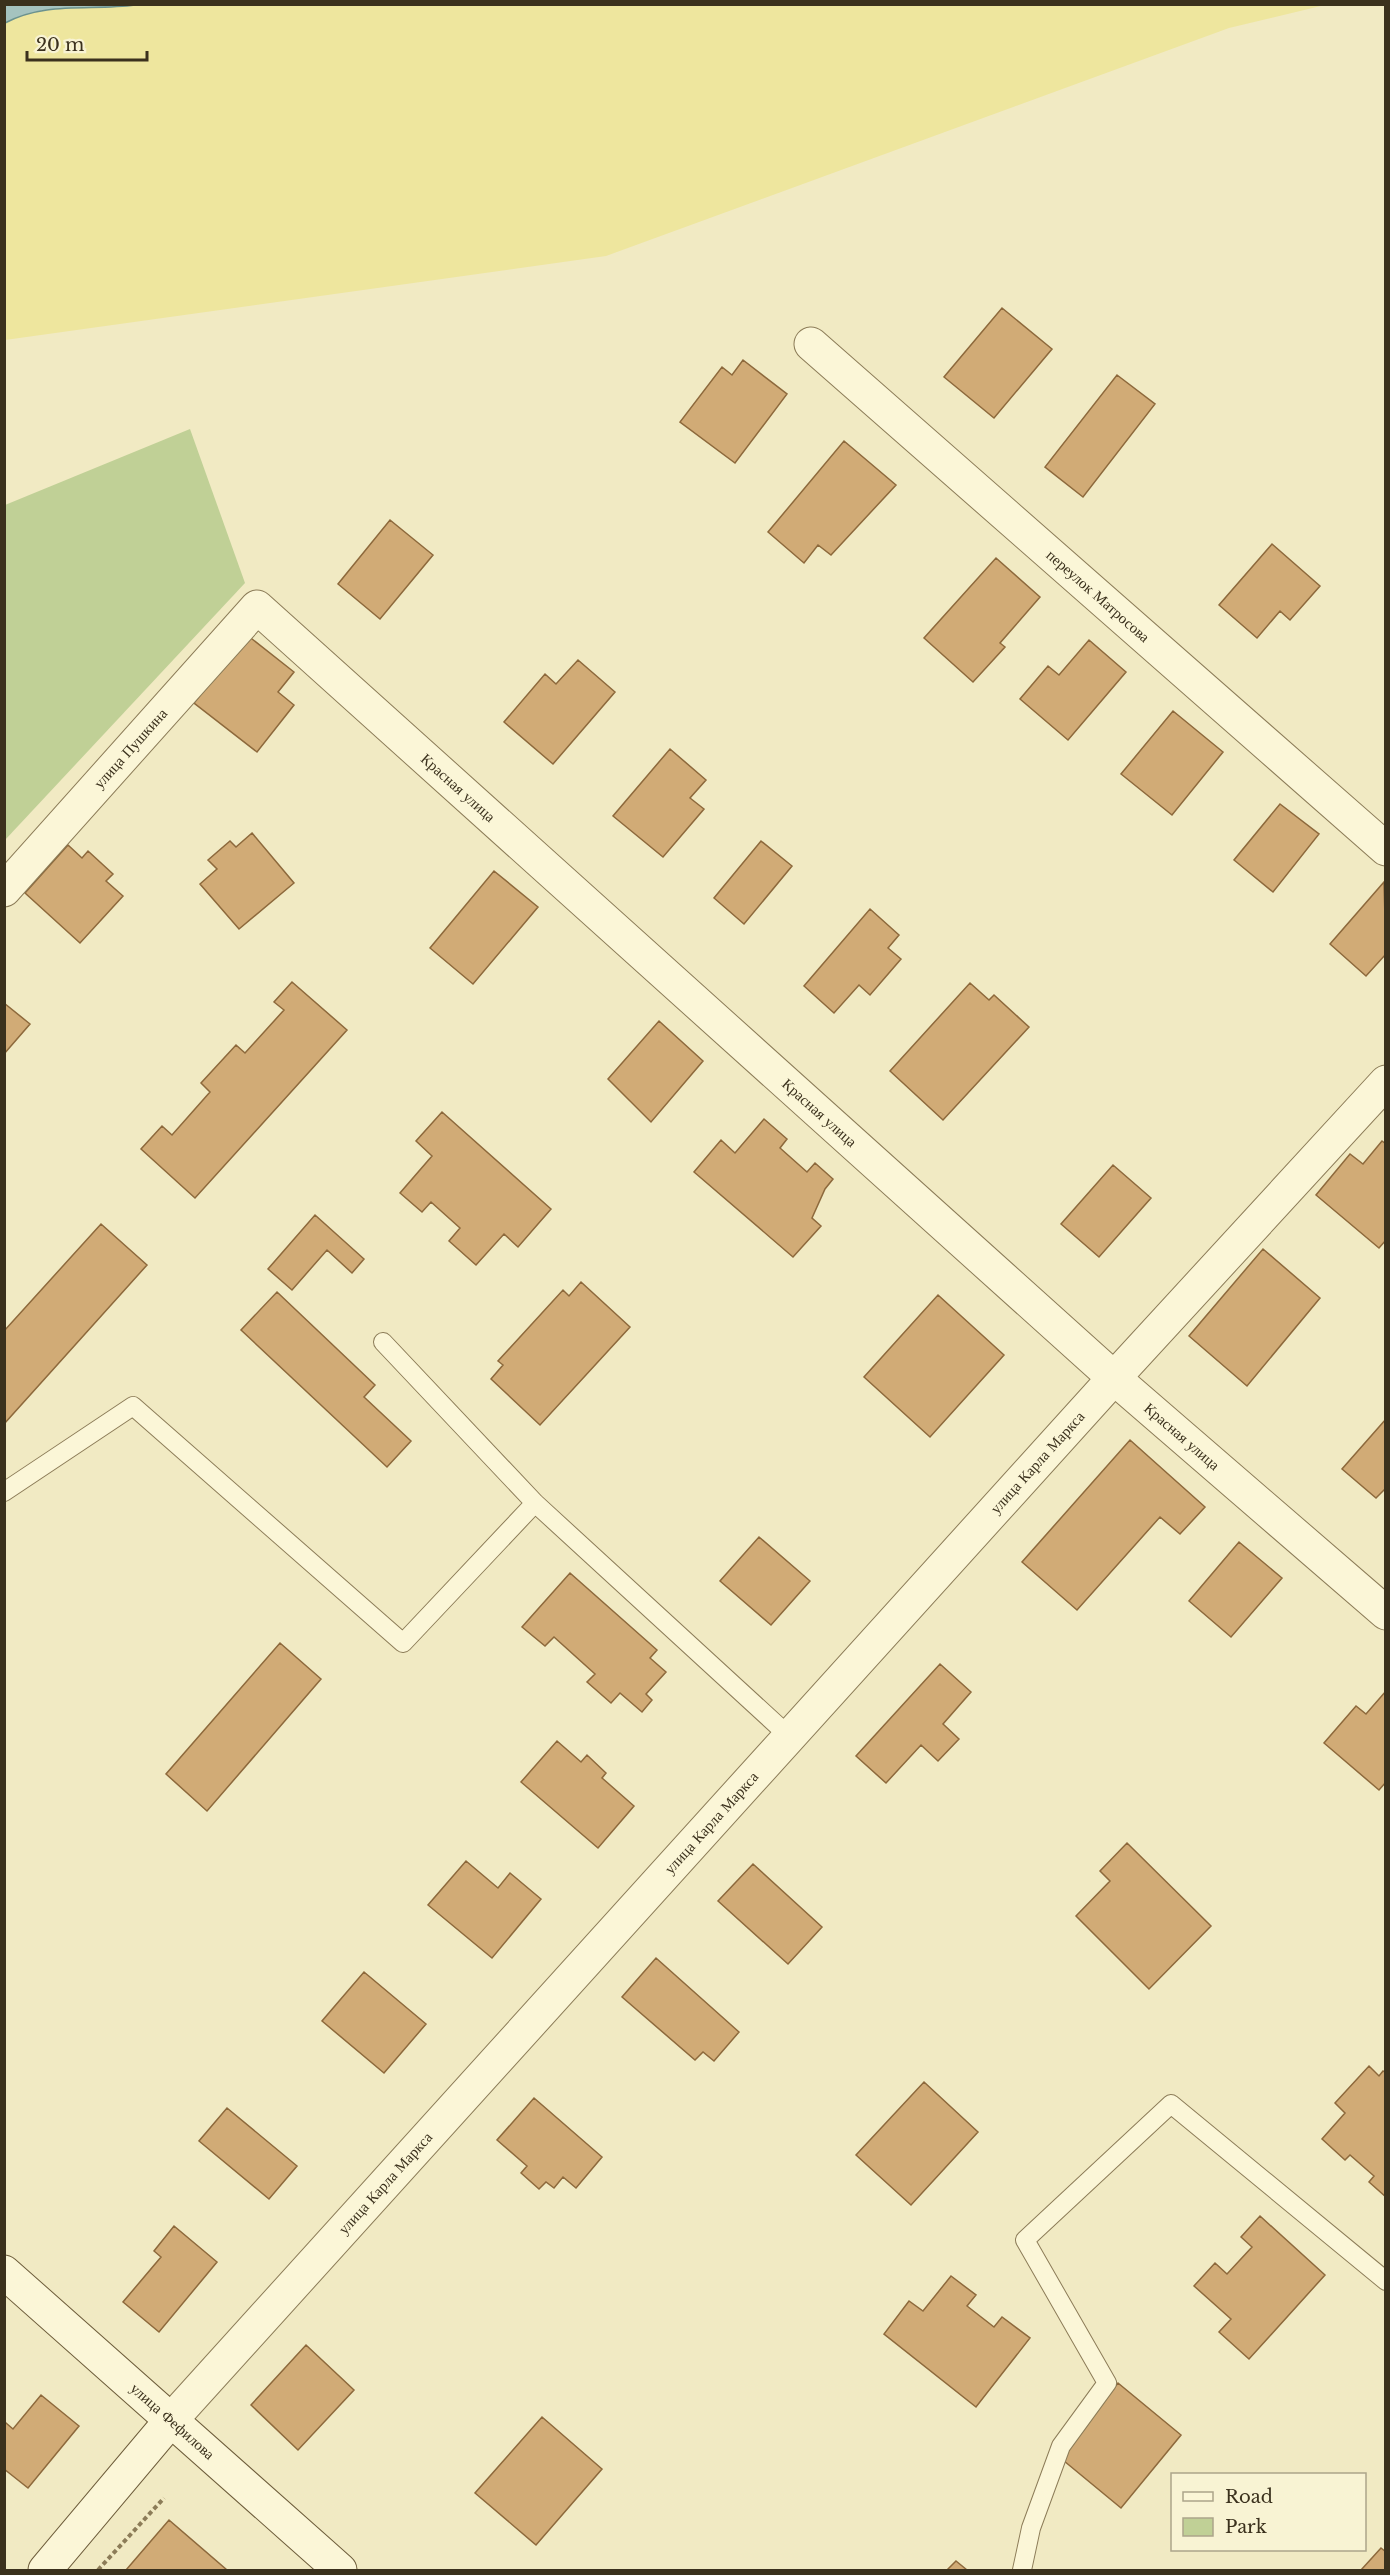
<svg xmlns="http://www.w3.org/2000/svg" width="1390" height="2575" viewBox="0 0 1390 2575" font-family="'Libre Baskerville',serif">
<style>
.green{fill:#c0d096}
.sand{fill:#eee69e}
.water{fill:#a5c3bf;stroke:#6b928f;stroke-width:1.5}
.building{fill:#d1ab76;stroke:#8d693c;stroke-width:1.5}
.lines{fill:none;stroke-linecap:round;stroke-linejoin:round}
.lane-casing{stroke:#8c7c58;stroke-width:20}
.street-casing{stroke:#8c7c58;stroke-width:35}
.secondary-casing{stroke:#6e5d3b;stroke-width:35}
.path{stroke:#8c7c58;stroke-width:4;stroke-dasharray:4.5 3;stroke-linecap:butt}
.lane{stroke:#fbf6d7;stroke-width:18}
.street{stroke:#fbf6d7;stroke-width:33}
.secondary{stroke:#fbf6d7;stroke-width:33}
.labels{text-anchor:middle;stroke-width:6;stroke-linejoin:round;paint-order:stroke}
.street-label{font-size:15px;fill:#3b311d;stroke:#f8f3d3}
</style>
<rect width="100%" height="100%" fill="#f1eac3"/>
<path class="green" d="M190,429L245,583L5,840V505Z"/>
<path class="sand" d="M135,4L1325,5L1229,28L606,256L5,340L4,23C45,1 92,11 135,4Z"/>
<path class="water" d="M5,4H135V5C92,11 45,1 5,23Z"/>
<path class="building" d="M1002,308L1052,349L994,418L944,377Z
M743,360L787,394L735,463L680,422L722,367L732,375Z
M1117,375L1155,404L1083,497L1045,467Z
M844,441L896,485L831,555L818,545L804,563L768,532Z
M390,520L433,555L380,619L338,584Z
M1272,544L1320,586L1290,620L1280,611L1257,638L1219,605Z
M996,558L1040,597L1000,643L1005,647L973,682L924,638Z
M247,635L294,672L278,692L294,705L257,752L194,703Z
M1089,640L1126,672L1068,740L1020,699L1048,666L1059,675Z
M578,660L615,692L553,764L504,722L545,674L556,684Z
M1173,711L1223,752L1172,815L1121,774Z
M670,749L706,780L690,798L704,809L663,857L613,816Z
M1280,804L1319,834L1273,892L1234,860Z
M252,833L294,883L239,929L200,884L217,869L208,860L230,841L236,847Z
M761,841L792,866L744,924L714,898Z
M68,845L82,858L88,851L113,874L106,881L123,896L80,943L25,893Z
M494,871L538,907L473,984L430,948Z
M1384,882L1386,954L1366,976L1330,944Z
M870,909L899,935L888,948L901,959L870,995L859,985L834,1013L804,986Z
M292,982L347,1030L195,1198L141,1149L162,1126L172,1135L210,1092L201,1083L236,1045L245,1053L284,1010L274,1002Z
M970,983L989,1000L994,995L1029,1027L943,1120L890,1071Z
M4,1003L30,1024L4,1054Z
M659,1021L703,1061L651,1122L608,1079Z
M442,1112L551,1209L518,1247L504,1234L476,1265L449,1241L460,1228L431,1202L422,1212L400,1193L432,1156L416,1141Z
M764,1119L787,1139L780,1148L807,1172L815,1163L833,1179L825,1189L812,1218L821,1226L793,1257L694,1172L721,1140L735,1153Z
M1382,1141L1386,1144V1240L1379,1248L1316,1195L1350,1154L1363,1164Z
M1113,1165L1151,1198L1099,1257L1061,1224Z
M315,1215L364,1259L352,1273L327,1250L292,1290L268,1269Z
M101,1224L147,1265L4,1424V1331Z
M1263,1249L1320,1298L1247,1386L1189,1336Z
M581,1282L630,1327L540,1425L491,1379L503,1365L498,1361L563,1290L569,1296Z
M277,1292L375,1385L364,1397L411,1441L387,1467L241,1330Z
M938,1295L1004,1355L930,1437L864,1377Z
M1386,1419V1488L1376,1498L1342,1469Z
M1130,1440L1205,1507L1180,1534L1160,1517L1077,1610L1022,1562Z
M759,1537L810,1581L771,1625L720,1581Z
M1239,1542L1282,1578L1231,1637L1189,1601Z
M570,1573L657,1650L650,1658L666,1672L646,1694L652,1700L642,1712L620,1693L611,1703L587,1682L595,1674L554,1637L545,1646L522,1627Z
M280,1643L321,1679L207,1811L166,1774Z
M940,1664L971,1692L943,1724L959,1739L938,1761L921,1745L886,1783L856,1756Z
M1386,1691V1782L1379,1790L1324,1743L1356,1706L1366,1714Z
M557,1741L581,1762L587,1755L606,1773L602,1778L634,1806L598,1848L521,1782Z
M1127,1843L1211,1926L1149,1989L1076,1916L1110,1881L1100,1871Z
M466,1861L498,1888L510,1873L541,1899L492,1958L428,1905Z
M753,1864L822,1927L788,1964L718,1901Z
M656,1958L739,2032L714,2061L703,2052L695,2060L622,1997Z
M364,1972L426,2024L384,2073L322,2021Z
M1369,2066L1379,2076L1383,2071L1386,2073V2197L1369,2182L1374,2176L1350,2155L1345,2160L1322,2139L1345,2113L1335,2103Z
M924,2082L978,2132L911,2205L856,2155Z
M534,2098L602,2157L576,2188L563,2177L554,2188L546,2182L539,2189L521,2173L527,2166L497,2140Z
M227,2108L297,2166L269,2199L199,2141Z
M1260,2216L1325,2275L1249,2359L1219,2332L1231,2319L1194,2286L1215,2263L1227,2274L1252,2247L1241,2237Z
M174,2226L217,2262L159,2332L123,2302L161,2257L154,2251Z
M951,2276L976,2295L967,2306L994,2327L1002,2317L1030,2338L976,2407L884,2334L909,2301L923,2311Z
M306,2345L354,2390L298,2450L251,2405Z
M1118,2383L1181,2435L1121,2508L1058,2456Z
M41,2395L79,2426L28,2488L4,2469V2425L6,2423L13,2429Z
M542,2417L602,2469L536,2545L475,2493Z
M169,2520L227,2570H126Z
M1381,2548L1386,2552V2570H1361Z
M956,2561L967,2570H947Z"/>
<g class="lines">
<g class="lane-casing">
<path id="lane" d="M383,1342L535,1503L790,1737
M4,1492L133,1406L403,1643L535,1503
M1022,2570L1031,2528L1061,2446L1107,2383L1025,2240L1171,2104L1386,2281"/>
</g>
<g class="street-casing">
<g id="street">
<path id="s1" d="M811,344L1386,849"/>
<path id="s2" d="M4,890L257,607L1114,1378L1386,1613"/>
<path id="s3" d="M172,2419L1114,1378L1386,1082"/>
</g>
</g>
<g class="secondary-casing">
<g id="secondary">
<path id="s4" d="M4,2272L340,2570"/>
<path d="M45,2570L172,2419"/>
</g>
</g>
<path class="path" d="M98,2570L164,2498"/>
<use href="#lane" class="lane"/>
<use href="#street" class="street"/>
<use href="#secondary" class="secondary"/>
</g>
<g class="labels">
<g class="street-label">
<text dy="5" stroke="none"><textPath href="#s1" startOffset="382">переулок Матросова</textPath></text>
<text dy="5" stroke="none"><textPath href="#s2" startOffset="190">улица Пушкина</textPath></text>
<text dy="5" stroke="none"><textPath href="#s2" startOffset="650">Красная улица</textPath></text>
<text dy="5" stroke="none"><textPath href="#s2" startOffset="1136">Красная улица</textPath></text>
<text dy="5" stroke="none"><textPath href="#s2" startOffset="1622">Красная улица</textPath></text>
<text dy="5" stroke="none"><textPath href="#s3" startOffset="1290">улица Карла Маркса</textPath></text>
<text dy="5" stroke="none"><textPath href="#s3" startOffset="804">улица Карла Маркса</textPath></text>
<text dy="5" stroke="none"><textPath href="#s3" startOffset="318">улица Карла Маркса</textPath></text>
<text dy="5" stroke="none"><textPath href="#s4" startOffset="225">улица Фефилова</textPath></text>
</g>
</g>
<rect width="1390" height="2575" fill="none" stroke="#3b311d" stroke-width="12"/>
<rect x="1171" y="2473" width="195" height="78" fill="#f8f3d3" stroke="#aca58a" stroke-width="1.5"/>
<rect x="1183" y="2492" width="30" height="9" fill="#fbf6d7" stroke="#aca58a" stroke-width="1.5"/>
<text x="1225" y="2503" font-size="18" fill="#3b311d">Road</text>
<rect x="1183" y="2518" width="30" height="18" fill="#c0d096" stroke="#aca58a" stroke-width="1.5"/>
<text x="1225" y="2533" font-size="18" fill="#3b311d">Park</text>
<path d="M27 51v9h120v-9" fill="none" stroke="#3b311d" stroke-width="3"/>
<text x="36" y="51" font-size="18" fill="#3b311d" stroke="#f8f3d3" stroke-width="4.5" paint-order="stroke">20 m</text>
</svg>
